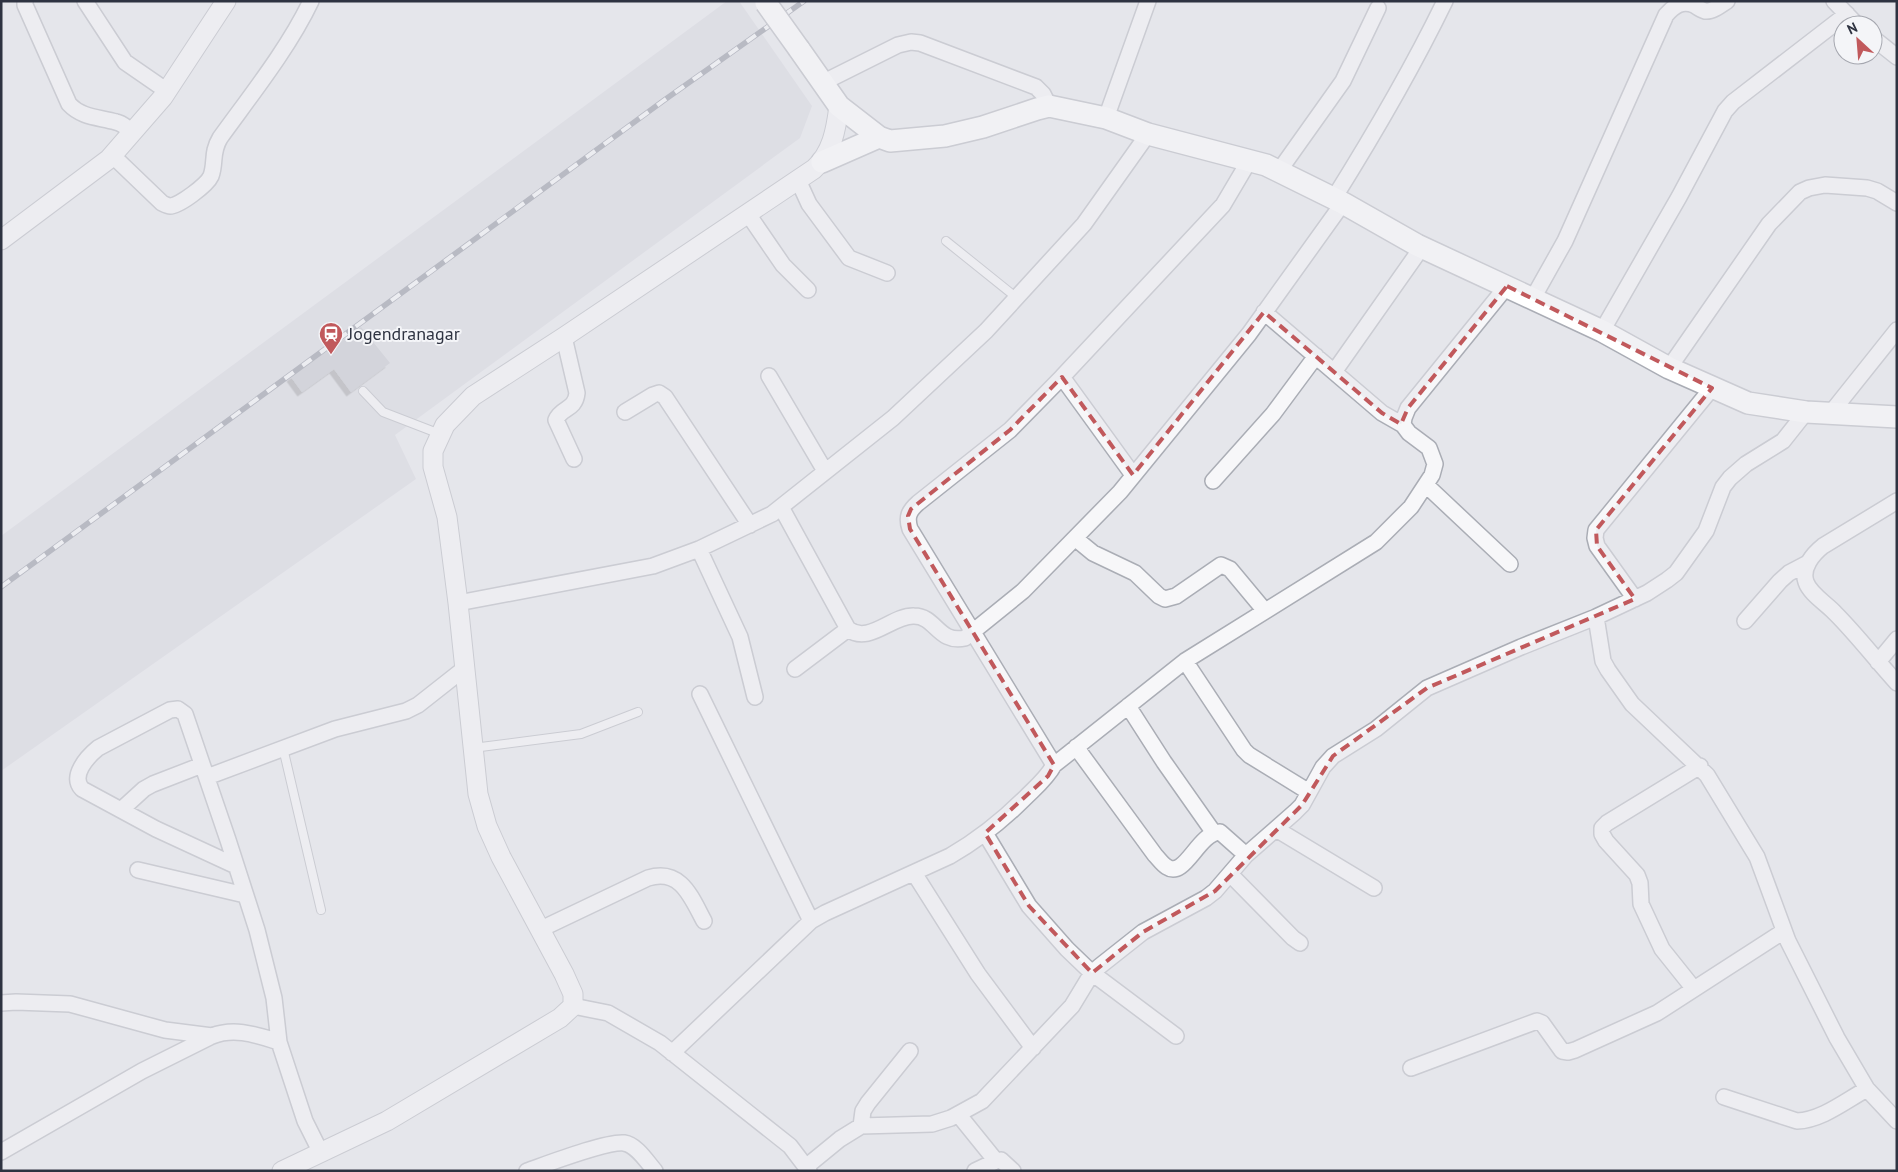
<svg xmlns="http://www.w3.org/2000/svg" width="1898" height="1172" viewBox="0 0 1898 1172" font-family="'PT Sans',sans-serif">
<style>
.built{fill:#d3d5dc}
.building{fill:#bcbfc7;filter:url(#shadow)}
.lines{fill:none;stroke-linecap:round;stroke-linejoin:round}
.service-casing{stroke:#aaadb5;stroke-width:10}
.minor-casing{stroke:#aaadb5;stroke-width:18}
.tertiary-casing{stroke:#aaadb5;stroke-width:21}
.secondary-casing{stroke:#aaadb5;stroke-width:24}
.service{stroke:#f7f7f9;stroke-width:8}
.minor{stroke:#f7f7f9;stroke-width:15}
.tertiary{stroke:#f7f7f9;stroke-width:19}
.secondary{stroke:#fff;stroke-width:21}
.rail-casing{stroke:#808593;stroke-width:5.5}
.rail{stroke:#f4f5f8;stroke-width:4;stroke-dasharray:11;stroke-linecap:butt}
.secondary-bridge-casing{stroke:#aaadb5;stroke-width:24;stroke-linecap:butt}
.secondary-bridge{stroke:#fff;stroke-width:21}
.marked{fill:none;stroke:#c1595c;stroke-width:4;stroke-dasharray:10 6;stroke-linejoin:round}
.labels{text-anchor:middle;stroke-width:4;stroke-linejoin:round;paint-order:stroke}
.poi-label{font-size:18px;fill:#2e3341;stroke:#f4f5f8;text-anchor:start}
</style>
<defs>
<filter id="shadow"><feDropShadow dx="-4.5" dy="4.5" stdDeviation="0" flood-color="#0004"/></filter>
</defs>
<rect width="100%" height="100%" fill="#e5e6eb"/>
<path class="built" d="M727,1H739L812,106L800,138L395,435L416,479L1,771V536Z"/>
<path class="building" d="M361,327L390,363L351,392L334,369L302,392L291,377Z"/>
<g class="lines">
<g class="service-casing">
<path id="service" d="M946,241L1017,298
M363,391L383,412L440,434
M283,748L321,910
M473,748L581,734L638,712"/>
</g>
<g class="minor-casing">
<path id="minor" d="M25,1V5L69,104C82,118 99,117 116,122C122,123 127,128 133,132
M85,1L125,62L167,91
M1834,1L1857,25
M1873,38L1897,57
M822,83L898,45L911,42L920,43L1036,87L1043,94L1049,106
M1106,118L1148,1
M112,155L162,203C164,204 168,206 170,206C179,206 207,185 211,176C216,162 211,153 220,138C251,95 288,49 311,1
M1279,171L1343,81L1378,8
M798,180L809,204L849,258L887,273
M1334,198C1374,134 1412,69 1445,1
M748,214L783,265L808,290
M1533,298L1565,241L1666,15C1674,6 1682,0 1694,5C1697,7 1701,10 1705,11C1712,12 1721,5 1727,1
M1264,312L1382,413L1403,425
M1602,331L1679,197L1725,111L1733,102L1847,14
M564,337L577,393C575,411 561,407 556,420L574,459
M1669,368L1769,224L1800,192L1809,188L1825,185L1867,188L1877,191L1897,203
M1334,372L1422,247
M769,376L825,471
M1062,377L1133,475
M625,412L653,395L659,393L665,397L750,525
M1830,414L1897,330
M1213,481L1273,414L1316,356
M1426,485L1510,564
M1897,501L1823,546C1813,554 1801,568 1806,582C1810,594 1827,604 1835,613C1857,635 1876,660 1897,683
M781,507L848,629C869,645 892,615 914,616C936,616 938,644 965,638L1023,591L1120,492L1249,334L1343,203
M1076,539L1093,553L1135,573L1159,596L1165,599L1176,596L1221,565L1230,569L1265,611
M699,549L740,637L755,697
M1635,599L1597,546L1595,538L1596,530L1712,388
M458,603L653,566L699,549L772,514L893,418L986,331L1084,224L1148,134
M1596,617L1603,661L1608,670L1632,704L1707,775L1757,857L1788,941L1837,1038L1867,1089L1897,1121
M1745,621L1780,581L1789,573L1808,563
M1185,661L1244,750L1249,755L1309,792
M1878,662L1897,639
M795,669L848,629
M700,694L811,921
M1128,706L1164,762L1214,833
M1076,747L1155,855C1159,859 1162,864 1167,867C1185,879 1198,833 1220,832L1246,855
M1054,765L910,529C906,517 909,511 918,503L1010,430L1062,377L1223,205L1249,161
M207,777L335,729L406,711L418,705L465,668
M121,810L144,789L153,784L202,765
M1276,829L1374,888
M985,833L1029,906L1067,949L1092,973L1176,1036
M236,866L156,829L82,789C70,776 87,757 98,748L170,710L178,709L185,714L228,840L257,930L274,998L279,1042L305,1121L320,1151
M138,870L245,895
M914,873L978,974L1033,1048
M1230,874L1293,938L1300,943
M541,929L648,878C681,868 691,897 704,921
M1694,989L1662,949L1641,904L1640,883L1637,875L1606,841L1602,834V828L1607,823L1700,766
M1,1003L16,1002L70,1004L165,1030L212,1036
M573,1006L608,1013L660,1043L790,1146L809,1171
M672,1053L811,921L825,913L950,856C978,840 1003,820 1026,797C1036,787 1047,778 1054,765L1185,661L1376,542L1411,507L1432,475L1435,464L1429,448L1409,433L1403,425L1404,418L1408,408L1507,286
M1411,1068L1537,1021L1542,1023L1562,1051L1568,1052L1575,1050L1657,1013L1784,931
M1724,1097L1797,1121C1822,1120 1845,1101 1867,1089
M958,1114L996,1161
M861,1126L863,1111L868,1103L910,1051
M1,1152L142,1071L212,1036C235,1027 256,1035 279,1042
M807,1166L840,1139L861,1126L932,1124L951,1118L982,1101L1072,1006L1092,973L1100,966L1143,932L1206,898L1215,891L1246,855L1295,812L1302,805L1323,767L1333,756L1376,729L1427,688L1521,647L1596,617L1647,593L1667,580L1676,573L1706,531L1723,487L1730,478L1746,464L1783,441L1806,412
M527,1171C547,1164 607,1141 624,1143C637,1145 647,1162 655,1171
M975,1171L996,1161L1001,1160L1013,1171"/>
</g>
<g class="tertiary-casing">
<path id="tertiary" d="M1,240L109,159L163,97L226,1
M282,1171L387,1121L560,1018L573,1006V994L564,974L501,857L487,826L478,794L458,603L447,517L433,467V451L445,425L473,396L564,337L814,169C832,153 836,130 839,106"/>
</g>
<g class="secondary-casing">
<path id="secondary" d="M799,49L839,106L879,137L890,141L945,136L983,127L1037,109L1049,106L1106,118L1148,134L1266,165L1343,203L1417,245L1602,331L1669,368L1748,403L1806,412L1897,417
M822,162L879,137"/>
</g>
<use href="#service" class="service"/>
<use href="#minor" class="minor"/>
<use href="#tertiary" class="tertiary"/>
<use href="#secondary" class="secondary"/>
<g class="rail-casing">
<path id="rail" d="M1,587L663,101L804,1"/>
</g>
<use href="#rail" class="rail"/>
<g class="secondary-bridge-casing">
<path id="secondary-bridge" d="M766,3L799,49"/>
</g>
<use href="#secondary-bridge" class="secondary-bridge"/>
</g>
<path d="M0 0H1898V1172H0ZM1507,286L1712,388L1596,530L1597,546L1635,599L1427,688L1333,756L1302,805L1215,891L1143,932L1092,973L1029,906L985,833L1048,776L1054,765L910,529L908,516L911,509L1010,430L1062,377L1133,475L1264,312L1382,413L1401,424L1408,408Z" fill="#e5e6eb" fill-opacity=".55" fill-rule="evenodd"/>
<path class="marked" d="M1507,286L1712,388L1596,530L1597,546L1635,599L1427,688L1333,756L1302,805L1215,891L1143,932L1092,973L1029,906L985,833L1048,776L1054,765L910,529L908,516L911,509L1010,430L1062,377L1133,475L1264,312L1382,413L1401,424L1408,408Z"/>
<defs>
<g id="station-pin" transform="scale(1.25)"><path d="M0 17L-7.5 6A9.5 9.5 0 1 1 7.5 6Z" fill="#c1595c" stroke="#f4f5f8"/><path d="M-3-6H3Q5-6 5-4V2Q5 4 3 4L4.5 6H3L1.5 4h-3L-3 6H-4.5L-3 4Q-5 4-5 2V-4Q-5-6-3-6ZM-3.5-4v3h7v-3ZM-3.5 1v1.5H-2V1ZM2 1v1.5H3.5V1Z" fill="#fff"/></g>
</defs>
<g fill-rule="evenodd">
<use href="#station-pin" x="331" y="334"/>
</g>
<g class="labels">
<g class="poi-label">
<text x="348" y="340">Jogendranagar</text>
</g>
</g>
<rect width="1898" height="1172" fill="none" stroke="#2e3341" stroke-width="5"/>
<g transform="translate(1858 40) rotate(334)"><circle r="24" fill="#f4f5f8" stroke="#a5a7af"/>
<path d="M0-4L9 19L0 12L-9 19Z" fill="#c1595c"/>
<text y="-8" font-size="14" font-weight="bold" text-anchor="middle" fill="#2e3341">N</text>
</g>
</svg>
